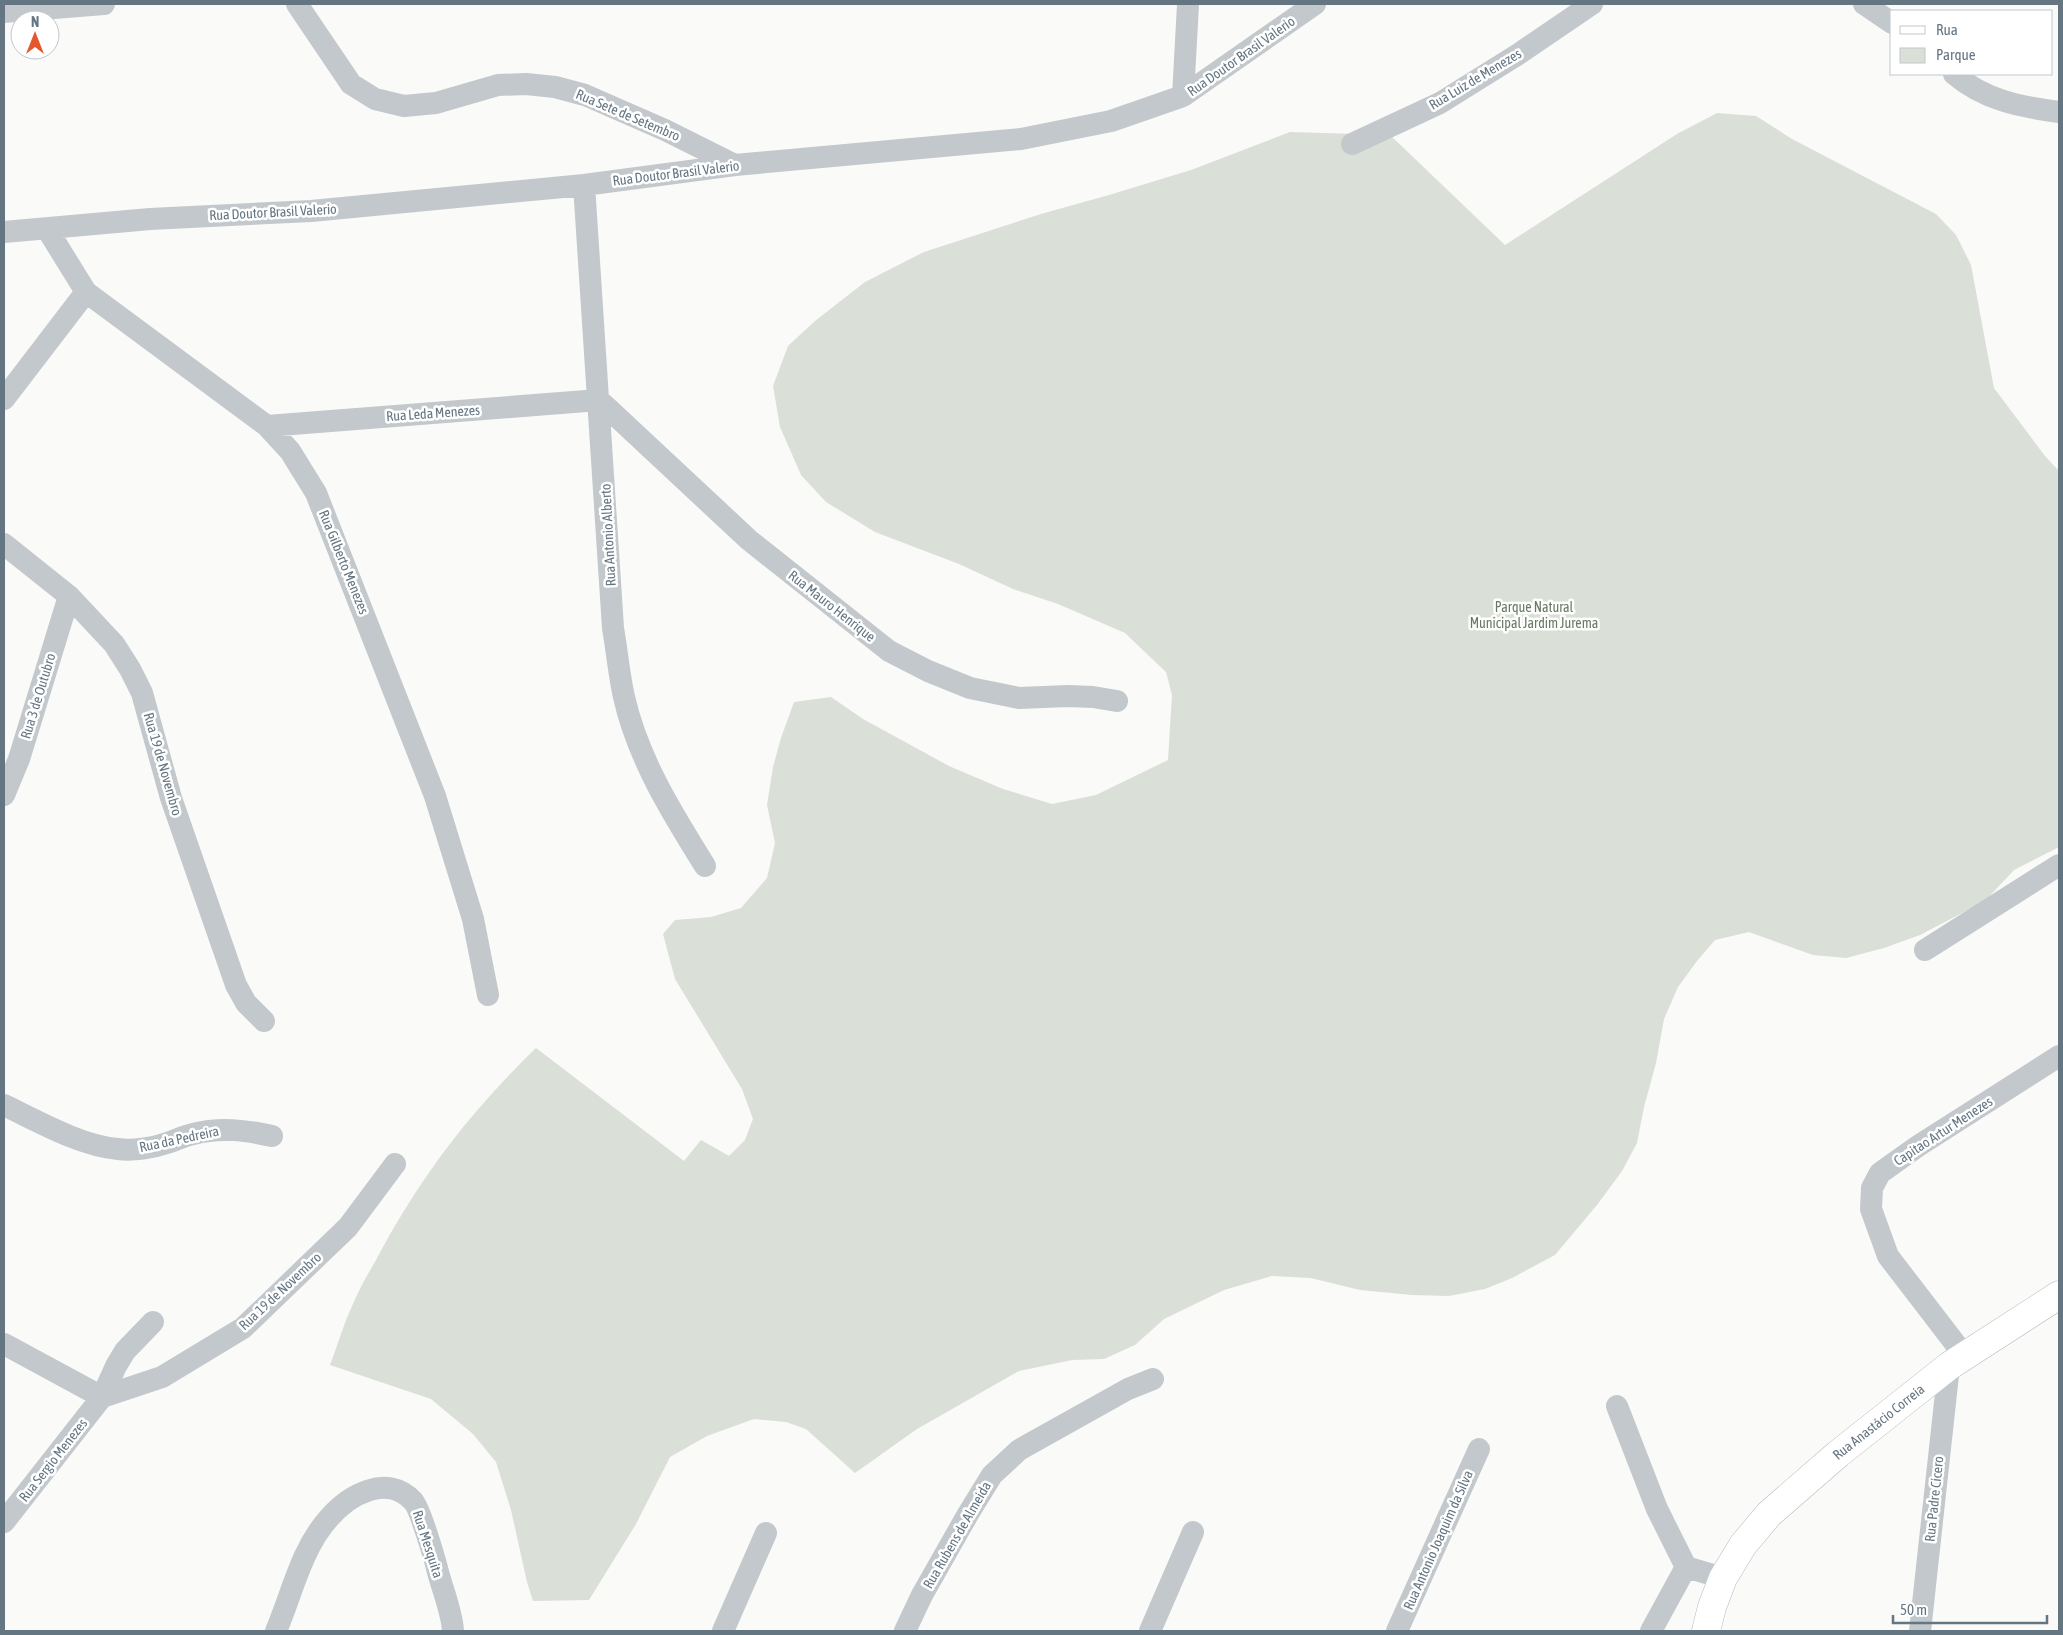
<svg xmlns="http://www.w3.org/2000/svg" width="2063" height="1635" viewBox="0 0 2063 1635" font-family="'Asap Condensed',sans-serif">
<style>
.green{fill:#dadfd7}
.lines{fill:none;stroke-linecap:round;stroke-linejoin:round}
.secondary-casing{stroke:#b3babf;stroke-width:29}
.street{stroke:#c3c8cc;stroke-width:22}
.secondary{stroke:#fff;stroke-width:28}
.labels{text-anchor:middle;stroke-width:5;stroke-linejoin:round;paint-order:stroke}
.street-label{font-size:14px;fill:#657683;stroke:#fff}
.park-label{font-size:14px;fill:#687a64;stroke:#fff}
</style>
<rect width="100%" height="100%" fill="#fafaf8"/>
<path class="green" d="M1717,113L1756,116L1792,139L1936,214L1956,235L1971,265L1994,388L2045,456L2059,471V847L2014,870L1985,901L1920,935L1884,948L1846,958L1813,955L1749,932L1715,940L1697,961L1678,987L1664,1019L1656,1063L1644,1107L1637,1143L1622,1171L1597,1205L1555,1255L1512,1278L1485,1289L1449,1296L1412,1295L1360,1290L1311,1278L1272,1276L1224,1290L1164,1319L1135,1345L1104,1359L1072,1360L1019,1371L917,1429L855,1473L806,1429L786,1422L754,1419L707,1436L670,1457L636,1524L589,1600L533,1601L527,1582L511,1510L496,1462L473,1434L431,1399L330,1365C338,1344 344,1323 353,1304C359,1289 368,1274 376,1260C420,1177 469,1113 536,1048L684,1161L701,1140L729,1156L745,1140L753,1119L742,1089L675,979L663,934L675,920L711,917L741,908L767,878L775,843L767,805L773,767L781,738L794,702L831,697L863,719L949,766L1003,789L1052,804L1096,795L1168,760L1172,695L1166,672L1125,633L1058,604L1013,589L959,564L875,532L826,502L801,475L780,427L773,386L788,346L815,321L865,282L924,252L1041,214L1109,195L1191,170L1290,132L1390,135L1505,245L1677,134Z"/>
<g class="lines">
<g class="secondary-casing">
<g id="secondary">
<path id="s1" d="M1706,1631L1712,1607L1723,1578L1743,1545L1769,1514L1838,1454L1949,1366L2059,1295"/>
</g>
</g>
<path class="street" d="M297,4L351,84L375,99L404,106L436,103L498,85L526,84L555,87L585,95L665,130L735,165
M1864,4L1892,23
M4,12L104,4
M1954,74C1984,100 2021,107 2059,112
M1183,96L1188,4
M1352,144L1440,103L1517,55L1592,4
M584,185L613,628C617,651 619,675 624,697C638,759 672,813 705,866
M47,229L86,292L267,426L290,451L316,493L435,796L473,919L488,995
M4,232L150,219L311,211L584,185L735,165L1021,139L1111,121L1183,96L1315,4
M4,399L86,292
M599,400L749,540L889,651L928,671L970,688L1019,698L1068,696L1093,697L1117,701
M267,426L599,400
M4,544L69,596L114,644L130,669L142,693L171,798L236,985L246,1003L264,1021
M4,795L19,759L69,596
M1925,950L2059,865
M4,1105C37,1121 81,1146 118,1149C133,1151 153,1148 167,1143C176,1140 184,1136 193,1134C220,1127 245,1130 272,1136
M4,1344L102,1397L162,1377L243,1328L348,1227L395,1164
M1964,1355L1888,1256L1871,1209L1872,1188L1880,1173L1918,1146L2059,1056
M1617,1406L1657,1509L1686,1567
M4,1522L102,1397L116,1366L125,1351L153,1322
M1686,1567L1723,1578
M276,1631C292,1594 301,1549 329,1518C349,1495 387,1473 413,1501C420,1508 435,1560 438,1572C443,1591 452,1612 453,1631
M723,1631L766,1533
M905,1631L922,1595L968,1514L992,1475L1019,1450L1128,1389L1153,1379
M1150,1631L1193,1532
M1397,1631L1479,1449
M1651,1631L1686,1567
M1920,1631L1949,1366"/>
<use href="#secondary" class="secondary"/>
</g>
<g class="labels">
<g class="street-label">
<text transform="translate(1241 56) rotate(-35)" y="5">Rua Doutor Brasil Valerio</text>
<text transform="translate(1475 79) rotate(-31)" y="5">Rua Luiz de Menezes</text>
<text transform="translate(628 115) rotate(23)" y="5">Rua Sete de Setembro</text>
<text transform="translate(676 173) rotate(-7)" y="5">Rua Doutor Brasil Valerio</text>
<text transform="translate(273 212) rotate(-3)" y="5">Rua Doutor Brasil Valerio</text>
<text transform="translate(433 413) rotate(-4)" y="5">Rua Leda Menezes</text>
<text transform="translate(608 535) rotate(-93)" y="5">Rua Antonio Alberto</text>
<text transform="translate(344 562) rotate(68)" y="5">Rua Gilberto Menezes</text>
<text transform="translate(832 606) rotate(38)" y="5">Rua Mauro Henrique</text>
<text transform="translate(38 696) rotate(-73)" y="5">Rua 3 de Outubro</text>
<text transform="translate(163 764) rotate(74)" y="5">Rua 19 de Novembro</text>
<text transform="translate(1943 1131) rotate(-33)" y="5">Capitao Artur Menezes</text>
<text transform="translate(179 1139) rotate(-12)" y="5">Rua da Pedreira</text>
<text transform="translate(280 1291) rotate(-43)" y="5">Rua 19 de Novembro</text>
<text dy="5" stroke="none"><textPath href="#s1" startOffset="278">Rua Anastácio Correia</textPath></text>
<text transform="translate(53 1460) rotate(-52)" y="5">Rua Sergio Menezes</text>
<text transform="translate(1934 1499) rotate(-84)" y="5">Rua Padre Cicero</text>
<text transform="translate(957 1535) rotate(-60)" y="5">Rua Rubens de Almeida</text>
<text transform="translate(1438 1540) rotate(-66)" y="5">Rua Antonio Joaquim da Silva</text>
<text transform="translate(428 1544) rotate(72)" y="5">Rua Mesquita</text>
</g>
<g class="park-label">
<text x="1534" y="612">Parque Natural<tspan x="1534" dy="16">Municipal Jardim Jurema</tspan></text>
</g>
</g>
<rect width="2063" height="1635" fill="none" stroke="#657683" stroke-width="10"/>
<rect x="1890" y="10" width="162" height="65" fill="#ffffff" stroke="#c1c8cd"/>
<rect x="1900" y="26" width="25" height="8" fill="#ffffff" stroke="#c1c8cd"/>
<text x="1936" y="35" font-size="15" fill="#657683">Rua</text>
<rect x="1900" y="48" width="25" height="15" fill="#dadfd7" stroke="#c1c8cd"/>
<text x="1936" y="60" font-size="15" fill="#657683">Parque</text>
<g transform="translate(35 35)"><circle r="24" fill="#ffffff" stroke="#c1c8cd"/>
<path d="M0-4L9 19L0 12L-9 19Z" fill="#e4572e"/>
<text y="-8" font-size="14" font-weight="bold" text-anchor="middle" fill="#657683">N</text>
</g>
<path d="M1893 1615v8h154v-8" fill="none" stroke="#657683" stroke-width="2.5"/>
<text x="1900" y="1615" font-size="15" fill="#657683" stroke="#ffffff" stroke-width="4" paint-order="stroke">50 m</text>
</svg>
